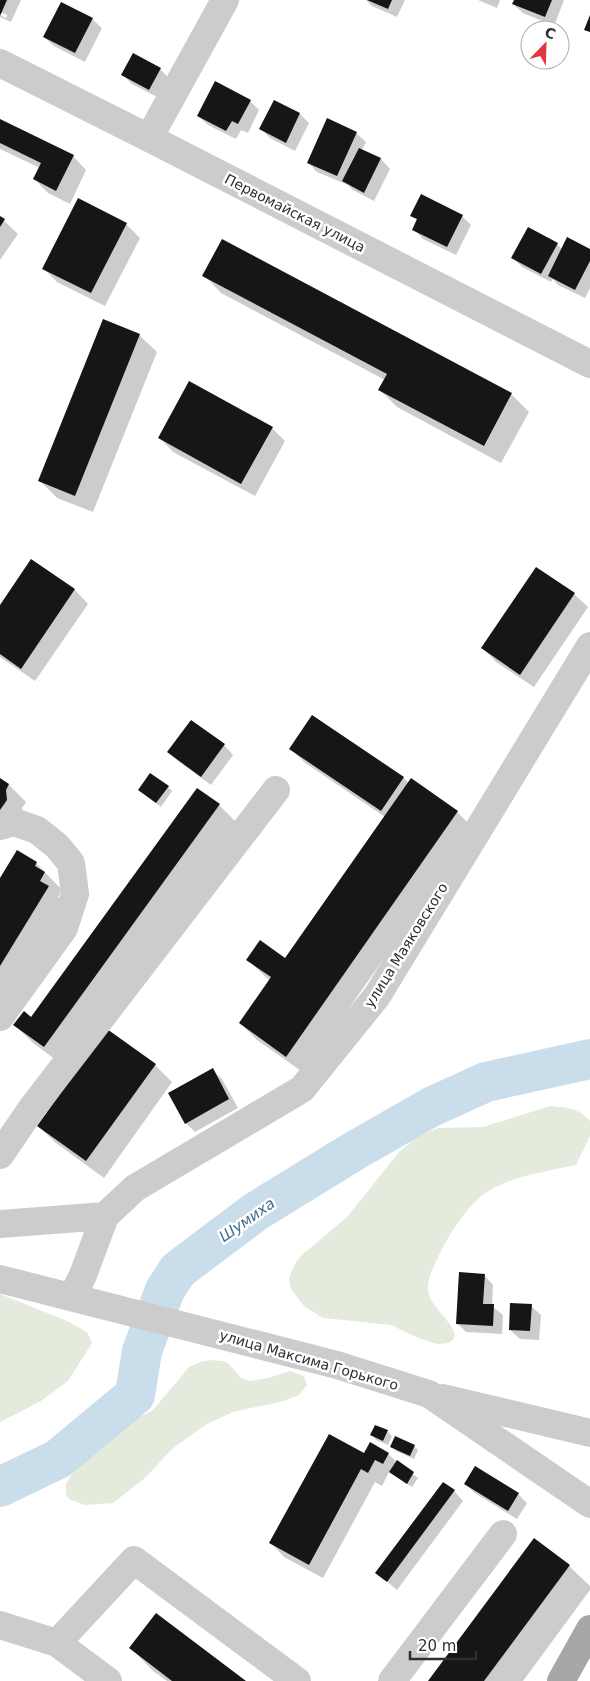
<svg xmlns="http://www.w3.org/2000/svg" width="590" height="1681" viewBox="0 0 590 1681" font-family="'DejaVu Sans',sans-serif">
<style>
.green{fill:#e4ebdd}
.shadow{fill:#0003}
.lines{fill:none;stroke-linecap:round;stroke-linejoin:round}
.river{stroke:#caddeb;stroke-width:40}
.building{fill:#161616}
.minor{stroke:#ccc;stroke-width:28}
.major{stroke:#a7a7a7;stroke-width:28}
.labels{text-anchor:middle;stroke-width:5;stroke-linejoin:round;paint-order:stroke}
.street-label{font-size:14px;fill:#2f2f2f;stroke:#fff}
.water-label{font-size:15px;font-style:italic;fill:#3f6d8e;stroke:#fff}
</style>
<rect width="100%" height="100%" fill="#fff"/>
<path class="green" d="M550,1106C568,1108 577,1107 590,1121V1136L576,1165C548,1171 500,1178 479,1198C466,1209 449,1235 441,1251C436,1262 427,1276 428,1290C430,1307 451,1319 455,1335L453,1340L448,1343L437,1344L416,1337L391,1325L323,1318L304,1306L291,1289L289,1278L296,1262L303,1254L347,1217L399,1152L417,1137L438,1128L483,1127Z
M0,1294L67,1321L87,1332L92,1343L68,1381L41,1401L0,1422Z
M212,1360L223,1361L228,1363L241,1378L250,1381L268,1378L290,1371L304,1376L307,1385L299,1395L284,1401L233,1412L207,1424L173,1448L145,1478L113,1503L84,1505L69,1499L66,1494V1483L75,1469L117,1429L153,1410L189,1367L200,1362Z"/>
<path class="shadow" d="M0,0H21L11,22L0,17V15L6,18L7,15L0,12Z
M366,0H405L397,17L372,6Z
M478,0H500L497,8Z
M515,0H564L554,26L523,13L513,4Z
M92,19L102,28L85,62L54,46L44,37Z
M160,69L169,78L159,98L132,84L123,75Z
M250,101L259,110L248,133L241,130L236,139L208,125L198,116Z
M274,101L300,114L309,123L295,151L270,138L261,129Z
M0,120L73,156L86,170L70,204L48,193L34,179L40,168L0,149Z
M356,133L366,142L362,150L381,159L390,169L374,201L353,190L348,185L317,172L308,162Z
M412,215L462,216L471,225L456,255L423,239L414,229L418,221Z
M0,217L18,234L0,260Z
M126,224L140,238L105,306L57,282L43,268Z
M222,240L511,394L529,412L501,463L397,407L380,390L385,380L221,293L204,275Z
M557,244L562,249L590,251V288L585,298L558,285L553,279L551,282L522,267L513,258Z
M139,335L157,352L93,512L57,498L40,481Z
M272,428L285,441L255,496L173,452L160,438Z
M32,561L75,590L88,604L35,681L0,657V607Z
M574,594L588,607L534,687L496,662L483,648Z
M313,716L404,778L408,783L457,812L474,829L304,1073L257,1040L240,1023L270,981L248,960L285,959L385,817L304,762L291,749Z
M224,745L233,755L211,785L178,761L169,752Z
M0,780L9,785L26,802L22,808L23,818L0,831Z
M168,787L172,791L161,807L139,790Z
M219,805L236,822L61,1064L32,1042L15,1025L32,1018Z
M36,863L62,890L58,897L65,904L0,1011V881Z
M107,1031L155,1065L172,1082L104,1178L56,1143L38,1126Z
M212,1070L222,1079L238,1108L195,1132L186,1123Z
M484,1275L493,1285L492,1306L503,1315L502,1334L466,1332L457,1323Z
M531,1306L541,1315L539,1340L520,1339L510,1330Z
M387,1431L392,1436L388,1445L376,1440L372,1435Z
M392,1446H414L418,1450L414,1459L396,1451Z
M388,1454L397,1462L418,1478L412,1487L389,1472L382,1486L375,1482L323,1578L284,1557L271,1543L365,1455Z
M465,1484L518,1494L527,1503L517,1519L475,1493Z
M454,1491L463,1501L397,1590L377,1573Z
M569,1566L590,1586V1590L523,1681H429Z
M131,1648L244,1681H167L153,1671Z"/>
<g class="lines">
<path class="river" d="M0,1487L58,1459L135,1395L142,1351L165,1290L178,1270L255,1212L354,1151L431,1107L486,1082L590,1059"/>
</g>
<path class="building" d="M0,0H7L0,16Z
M367,0H392L388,9Z
M514,0H552L545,17L512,4Z
M61,2L93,18L75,53L43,37Z
M590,15V32L584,30Z
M133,53L161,68L149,90L121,75Z
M215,81L251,100L238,124L232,121L226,131L197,116Z
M274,100L300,113L286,143L259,129Z
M327,118L357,132L337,176L307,163Z
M0,119L74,155L56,191L33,179L41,163L0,143Z
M359,148L381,158L364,193L342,181Z
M421,194L463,215L447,247L412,230L417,219L410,216Z
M78,198L127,223L91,293L42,269Z
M0,216L5,219L0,227Z
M528,227L558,243L541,274L511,258Z
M567,237L590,249V261L575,290L548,276Z
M222,239L512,393L484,446L378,390L387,374L202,276Z
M103,319L140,334L75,496L38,481Z
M189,381L273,427L241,484L158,438Z
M31,559L75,589L21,669L0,654V605Z
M536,567L575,593L520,675L481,648Z
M312,715L404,777L381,811L289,749Z
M191,720L225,744L201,777L167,752Z
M150,773L169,786L156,803L138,790Z
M0,778L9,784L6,790L7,800L0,810Z
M411,778L458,811L286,1057L239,1023L271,977L246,960L260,940L285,958Z
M197,788L220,804L44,1047L13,1025L24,1011L31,1017Z
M17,850L37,862L35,866L45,872L40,881L49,886L0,966V878Z
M107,1029L156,1064L86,1161L37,1126Z
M213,1068L229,1099L185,1124L168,1093Z
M459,1272L485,1274L483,1304H494L493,1326L456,1324Z
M510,1303L532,1304L530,1331L509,1330Z
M375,1425L388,1430L383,1441L370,1435Z
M329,1434L364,1453L370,1442L389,1453L383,1464L375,1460L368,1473L361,1469L309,1565L269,1543Z
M395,1436L415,1445L410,1456L390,1447Z
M397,1460L414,1472L407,1484L389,1472Z
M475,1466L519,1493L508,1511L464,1484Z
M443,1482L455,1490L387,1582L375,1573Z
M534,1538L570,1565L484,1681H428Z
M156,1613L246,1681H172L129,1648Z"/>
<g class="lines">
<path class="minor" d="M0,63L149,138L590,364
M149,138L225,0
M0,826L14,822L37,830L57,846L71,863L75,894L64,928L0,1017
M0,1155L32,1108L276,790
M0,1224L105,1216
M0,1279L337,1365L429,1394L590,1504
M72,1297L83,1275L105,1216L135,1188L302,1089L377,996L590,646
M443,1398L590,1433
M0,1625L57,1643L108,1681
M57,1643L134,1560L297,1681
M392,1681L503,1534"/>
<path class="major" d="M561,1681L590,1629"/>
</g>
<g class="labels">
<g class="street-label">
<text transform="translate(295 213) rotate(27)" y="5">Первомайская улица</text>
<text transform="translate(406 945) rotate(-58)" y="5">улица Маяковского</text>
<text transform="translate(309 1360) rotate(16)" y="5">улица Максима Горького</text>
</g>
<g class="water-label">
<text transform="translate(247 1220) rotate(-35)" y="5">Шумиха</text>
</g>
</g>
<g transform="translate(545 45) rotate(23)"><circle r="24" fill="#ffffff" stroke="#acacac"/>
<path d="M0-4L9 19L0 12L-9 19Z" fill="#df373f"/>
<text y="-8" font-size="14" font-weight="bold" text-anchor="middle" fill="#2f2f2f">С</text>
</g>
<path d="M410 1651v8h66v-8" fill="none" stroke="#2f2f2f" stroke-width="2.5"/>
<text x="418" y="1651" font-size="15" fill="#2f2f2f" stroke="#ffffff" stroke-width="4" paint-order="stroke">20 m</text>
</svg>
